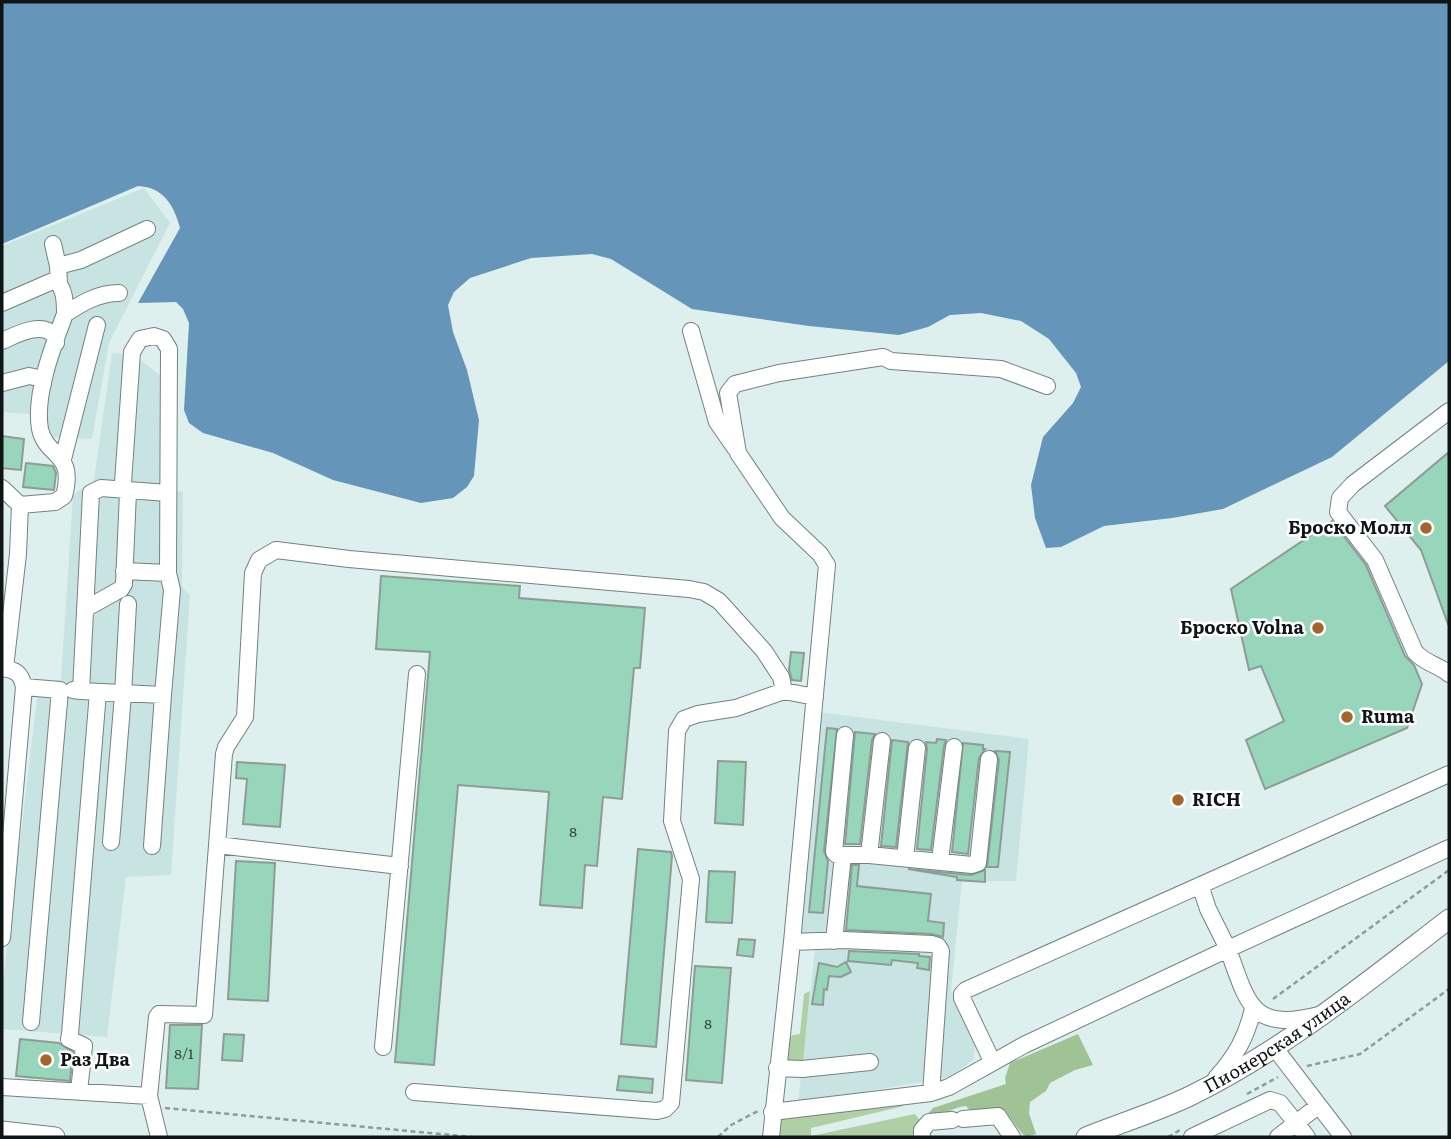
<svg xmlns="http://www.w3.org/2000/svg" width="1451" height="1139" viewBox="0 0 1451 1139" font-family="Literata,serif">
<style>
.built{fill:#c8e4e2}
.green{fill:#afcfa5}
.forest{fill:#9fc394}
.water{fill:#6695ba}
.building{fill:#97d6ba;stroke:#8e9c95;stroke-width:2}
.lines{fill:none;stroke-linecap:round;stroke-linejoin:round}
.minor-casing{stroke:#718281;stroke-width:18}
.major-casing{stroke:#718281;stroke-width:21}
.path{stroke:#8d9b9a;stroke-width:2.5;stroke-dasharray:5 3.5;stroke-linecap:butt}
.minor{stroke:#fff;stroke-width:16}
.major{stroke:#fff;stroke-width:19}
.poi-dot{fill:#a4652c;stroke:#fff;stroke-width:2.5}
.labels{text-anchor:middle;stroke-width:5;stroke-linejoin:round;paint-order:stroke}
.number-label{font-size:14px;fill:#31453e}
.poi-label{font-size:18px;font-weight:bold;fill:#0f1515;stroke:#fff;text-anchor:start}
.street-label{font-size:18px;fill:#0f1515;stroke:#fff}
</style>
<rect width="100%" height="100%" fill="#ddf0ee"/>
<path class="built" d="M144,188L170,223L109,343L92,439L43,437L36,415L2,412V246Z
M112,353L134,355L170,383L169,489L183,492L182,587L190,595L171,875L126,877L107,1037L2,1029V991L39,682L61,680L73,495L94,480Z
M818,712L1029,739L1016,881H962L951,990L976,1045L973,1060L951,1077L798,1103L816,941L792,938Z"/>
<path class="green" d="M810,991L803,1062L787,1060V1040L793,1035L800,1034L804,994Z
M896,1099L904,1106L811,1128V1136L915,1114L919,1119L918,1137H778L780,1116Z"/>
<path class="forest" d="M1078,1034L1093,1065L1075,1070L1050,1083L1046,1091L1030,1102L1029,1113L1036,1134L1027,1137C1015,1131 1011,1110 997,1109C990,1109 981,1112 973,1113L966,1106C953,1107 943,1116 930,1118L928,1114L933,1108L1006,1084L1005,1078L1010,1063Z"/>
<path class="water" d="M2,2H1449V361L1332,457L1223,509L1172,518L1104,526L1061,547L1046,548L1035,518L1031,485L1043,437L1073,403L1081,387L1076,373L1049,339L1021,321L981,313L950,315L928,327L899,335L809,326L692,309L611,259L592,254L531,258L470,278L454,292L448,305L453,332L467,370L479,420L474,476L467,487L453,498L421,503L333,480L273,453L203,433L189,423L184,410L189,323L183,309L176,302L138,303L180,228C174,205 163,187 138,186L2,244Z"/>
<path class="building" d="M2,436L24,439L21,470L2,468Z
M1449,452V623L1448,624L1421,550L1385,506Z
M26,463L53,466L56,473L54,490L23,487Z
M1332,521L1366,565L1405,656L1414,665L1422,684L1407,728L1265,789L1246,740L1284,721L1261,666L1249,670L1231,589Z
M381,576L520,586L519,598L645,608L640,668H634L622,799L603,797L597,866L585,865L582,908L540,905L549,792L458,785L434,1065L395,1062L430,652L376,649Z
M791,652L804,653L801,681L792,680L789,670Z
M827,728L837,729L824,851L828,861L823,913L809,912Z
M855,732L875,734L872,740L860,844H845Z
M937,739L946,740L944,746L931,850L917,849L927,749L926,742L936,743Z
M892,740L908,742L896,847L881,846Z
M963,743L983,745V749H985L979,758L968,854L952,852Z
M995,751L1010,752L998,867H987L999,760Z
M718,761L746,762L743,825L715,823Z
M237,762L285,765L280,827L243,824L247,779L236,778Z
M638,849L671,852L672,856L656,1047L621,1044Z
M236,861L275,863L268,1001L228,999Z
M852,865H859L857,886L931,894L928,921L944,923L943,937L932,934L846,930Z
M908,869L971,875L985,870V882L957,880V877Z
M709,871L735,872L732,923L706,922Z
M739,939L755,940L753,957L737,955Z
M849,951L919,954V956L930,957L929,970L917,968L918,963L892,960L891,965L848,961Z
M846,962L851,972L841,977L829,976L827,990L824,989L823,1005L812,1004L819,963L837,967Z
M695,966L731,968L722,1083L686,1080Z
M170,1025H202L198,1089L166,1088Z
M224,1034L244,1035L242,1061L222,1060Z
M20,1039L59,1043L73,1052L70,1081L16,1076Z
M619,1076L653,1079L652,1093L617,1090Z"/>
<g class="lines">
<g class="minor-casing">
<path id="minor" d="M53,244L58,266
M59,283L58,266L81,260L147,229
M2,303L55,280C65,288 65,302 65,314C53,346 34,395 40,429C46,458 76,451 64,496L55,502L20,505
M65,314C82,303 98,293 119,293
M691,331L717,422L735,448
M2,341C16,335 41,321 54,335L56,343
M2,383L29,376L39,378L43,384
M1449,411L1353,484L1340,498L1338,512L1375,560L1415,652C1427,665 1438,664 1449,674
M63,459L97,325
M2,488L20,505L18,554L5,668
M124,571L168,573
M2,668C16,670 21,673 24,687L2,938
M24,687L60,690L31,1022
M73,690L81,691L91,493L101,488L168,493
M81,691L163,695L172,590L168,573L169,349L163,339L154,336L140,339L132,352L123,483L128,492L124,584L121,589L85,609
M845,735L834,852L837,855H869L972,865L978,863L989,759
M111,842L123,694L128,604
M217,845L400,866
M152,846L163,695
M869,855L882,741
M905,858L917,748
M940,861L954,747
M834,941L843,855
M792,942L844,940L932,944L938,946L941,951L931,1093
M1319,1015C1251,1032 1248,1004 1228,949L1449,848
M383,1047L417,674
M1274,1047L1343,1137
M992,1061L962,998V994L966,990L1449,774
M777,1068L802,1069L870,1062
M1216,1078C1235,1057 1247,1037 1253,1008
M2,1087L149,1096
M79,1091L84,1046L69,1039L70,1034L98,692
M414,1092L657,1111L665,1109L671,1103L691,879L672,821L677,731L684,719L698,714L736,708L784,691L815,697
M772,1112L931,1093L949,1087L1024,1045L1228,949L1208,909L1200,885
M963,1119L998,1116L1012,1137
M159,1137L149,1096L157,1017L159,1014L204,1015L224,754L226,747L245,717L253,573L259,560L276,550L349,559L689,589L704,592L719,601L764,651L781,677L784,691
M771,1137L792,942L827,565L820,554L782,518L738,453L728,393L735,384L779,373L883,357L891,361L1001,369L1047,386
M922,1137V1130L929,1122L952,1120
M1192,1137L1270,1100L1280,1103L1296,1123L1278,1137
M1307,1137L1296,1123L1318,1106"/>
</g>
<g class="major-casing">
<g id="major">
<path d="M2,1131L55,1137"/>
<path id="s1" d="M1086,1137C1120,1123 1157,1112 1190,1096C1284,1050 1367,982 1449,919"/>
</g>
</g>
<path class="path" d="M1273,999L1449,870
M1307,1066L1360,1054L1449,989
M1247,1094L1278,1077
M165,1108L472,1137
M718,1137L731,1125L758,1111
M1168,1137L1180,1130"/>
<use href="#minor" class="minor"/>
<use href="#major" class="major"/>
</g>
<g class="poi-dot">
<circle cx="1426" cy="528" r="7"/>
<circle cx="1318" cy="628" r="7"/>
<circle cx="1347" cy="717" r="7"/>
<circle cx="1178" cy="800" r="7"/>
<circle cx="46" cy="1060" r="7"/>
</g>
<g class="labels">
<g class="number-label">
<text x="573" y="837">8</text>
<text x="708" y="1029">8</text>
<text x="184" y="1059">8/1</text>
</g>
<g class="poi-label">
<text x="1412" y="534" text-anchor="end">Броско Молл</text>
<text x="1304" y="634" text-anchor="end">Броско Volna</text>
<text x="1361" y="723">Ruma</text>
<text x="1192" y="806">RICH</text>
<text x="60" y="1066">Раз Два</text>
</g>
<g class="street-label">
<text dy="6" stroke="none"><textPath href="#s1" startOffset="214">Пионерская улица</textPath></text>
</g>
</g>
<rect width="1451" height="1139" fill="none" stroke="#0f1515" stroke-width="7"/>
</svg>
